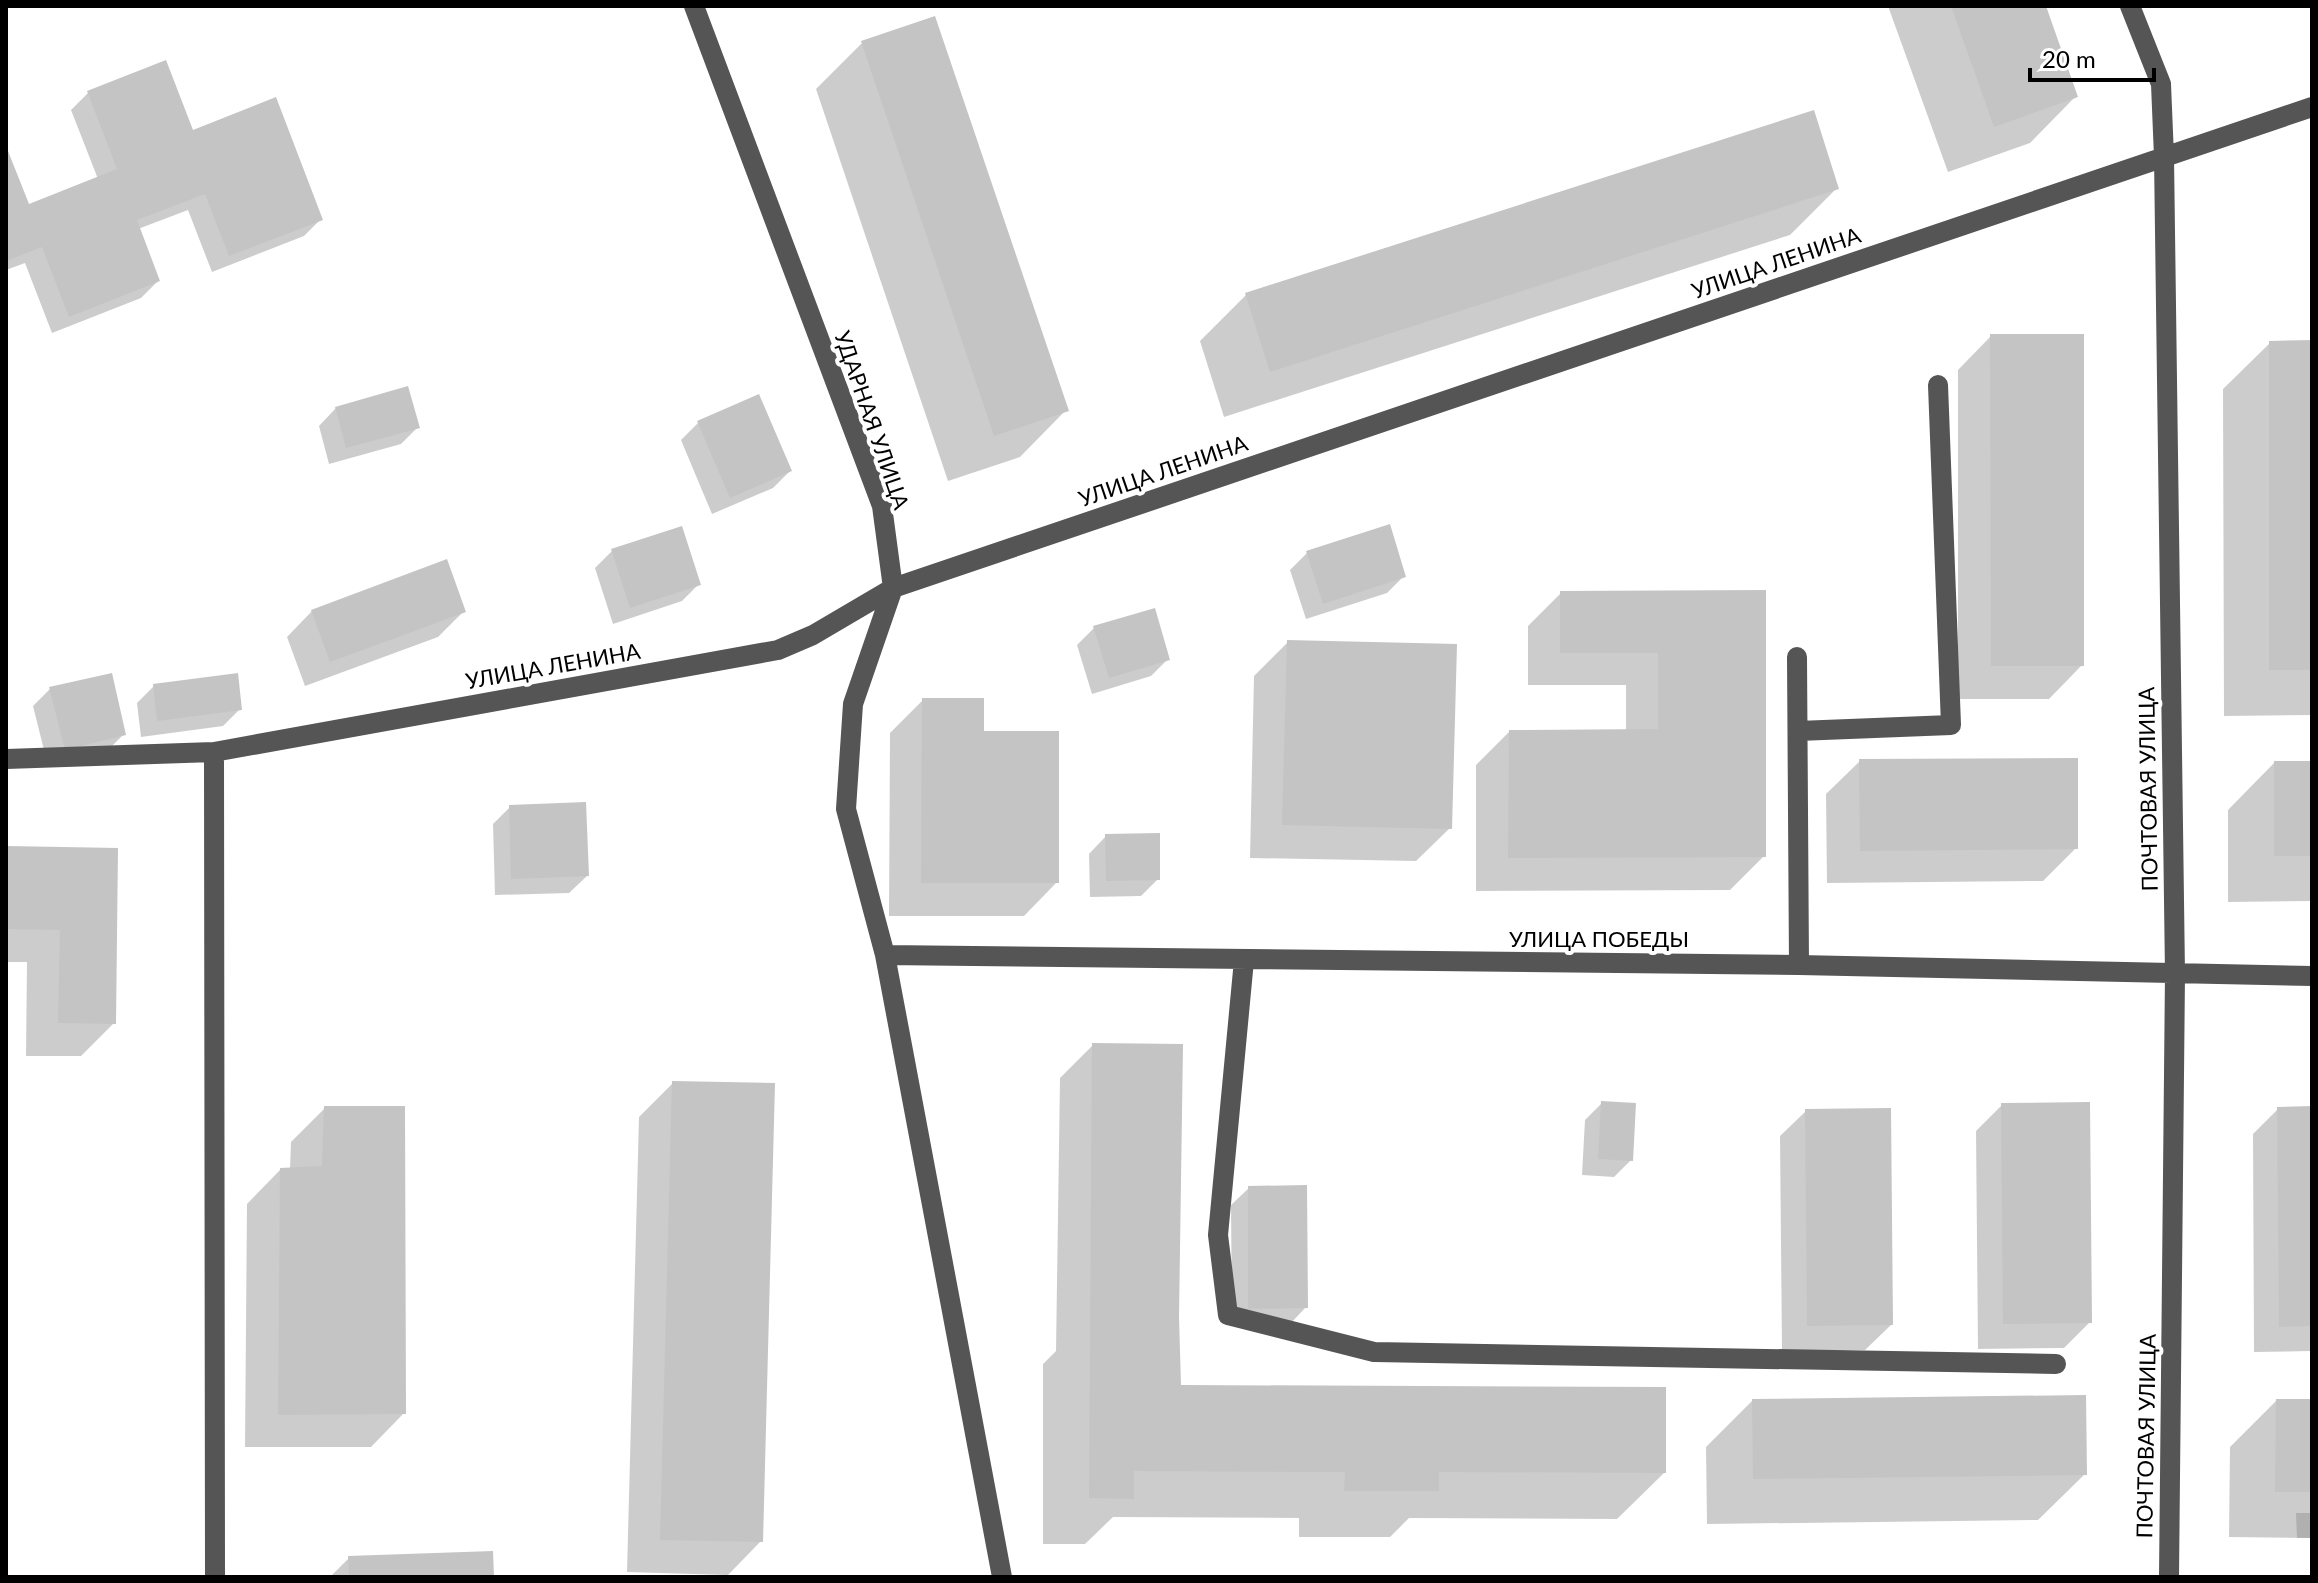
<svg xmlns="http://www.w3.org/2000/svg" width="2318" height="1583" viewBox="0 0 2318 1583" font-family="Lato,sans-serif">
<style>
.green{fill:#dcdcdc}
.shadow{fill:#0003}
.building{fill:#c4c4c4}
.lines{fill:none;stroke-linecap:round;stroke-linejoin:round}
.minor{stroke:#555;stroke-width:20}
.labels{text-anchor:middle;stroke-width:8;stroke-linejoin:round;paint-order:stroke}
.street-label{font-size:22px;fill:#000;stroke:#fff}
</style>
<rect width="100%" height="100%" fill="#fff"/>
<path class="green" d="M2296,1513H2312V1538H2297Z"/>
<path class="shadow" d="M1888,6H2044L2076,96L2030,143L1948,172Z
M862,43L1066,410L1020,457L948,481L816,89Z
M88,93L192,132L321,219L304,236L212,272L188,210L138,229L158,281L141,298L52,333L25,263L6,270V151L27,206L98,179L71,110Z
M1837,188L1790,235L1224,417L1200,341L1246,295Z
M1991,336L2082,665L2049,699H1958V370Z
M2312,342V715L2224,716L2223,389L2270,343Z
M758,397L790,471L773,488L712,514L681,440L698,423Z
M336,408L418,427L401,444L329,464L319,426Z
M612,551L699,584L682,601L613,624L595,568Z
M1307,553L1404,576L1387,593L1306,619L1290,570Z
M1764,592V856L1730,890L1476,891V765L1509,732L1626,731V685H1528V626L1561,593Z
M312,611H464L438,637L305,686L287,637Z
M1094,628L1168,659L1151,676L1092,694L1077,645Z
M1288,642L1450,828L1416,861L1250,858L1254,676Z
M154,686L240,709L223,726L141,737L137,703Z
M50,689L124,734L107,751L48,766L33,706Z
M923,700L982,733L1057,882L1024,916H889L890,733Z
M1860,761L2076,848L2043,881L1827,883L1826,794Z
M2274,763H2312V901L2228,902V810Z
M510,807L587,876L569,893L495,895L493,824Z
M1106,836L1158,879L1141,896L1090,897L1089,854Z
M6,848L116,850L114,1023L81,1056H26L27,962H6Z
M1093,1045L1177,1317L1179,1387L1664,1473L1617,1519L1409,1518L1390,1537H1299V1518L1113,1517L1085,1544H1043V1364L1056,1351L1060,1078Z
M673,1083L761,1541L728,1575L627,1572L639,1117Z
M1602,1103L1631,1160L1614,1177L1582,1175L1585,1120Z
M2002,1105L2090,1322L2064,1348L1978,1349L1976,1131Z
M325,1108L404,1413L371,1447H245L247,1204L280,1170H290L291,1142Z
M2312,1108V1351L2254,1352L2253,1134L2278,1109Z
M1806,1111L1891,1325L1865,1350L1782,1351L1780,1136Z
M1249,1188L1306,1307L1289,1325H1232L1231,1205Z
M1752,1401L2085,1474L2038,1520L1707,1524L1706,1447Z
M2276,1401H2312V1538L2229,1537L2230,1447Z
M349,1558L491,1577H330Z"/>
<path class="building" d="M1951,6H2046L2078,97L1994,127Z
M935,16L1069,411L994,436L861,41Z
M166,60L193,130L276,97L323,220L229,256L205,194L137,220L160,281L69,317L42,247L6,261V146L29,204L117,169L87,91Z
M1814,110L1839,189L1270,372L1245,293Z
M1990,334H2084V666H1991Z
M2312,340V670H2269V341Z
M408,386L420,428L346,448L335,407Z
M759,394L792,471L730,498L697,421Z
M1390,524L1406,577L1323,604L1306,551Z
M682,526L701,585L630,608L611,549Z
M447,559L466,612L330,662L311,610Z
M1766,590V857L1508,858L1509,730L1658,729V653H1560V591Z
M1155,608L1170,660L1109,678L1093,626Z
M1287,640L1457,644L1452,829L1282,825Z
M112,673L126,735L65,750L49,687Z
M238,673L242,710L157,721L153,684Z
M922,698H984V731H1059V883H921Z
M2078,758V849L1860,851L1859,759Z
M2274,761H2312V856H2274Z
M586,802L589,876L511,879L509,805Z
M1160,833V880L1106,881L1105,834Z
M6,846L118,848L116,1024L58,1023L60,930L6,929Z
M1092,1043L1183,1044L1179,1317L1181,1385L1666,1387V1473L1439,1472V1491H1344L1345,1472L1134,1471V1499L1089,1498Z
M672,1081L775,1083L763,1542L660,1540Z
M1601,1101L1636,1103L1633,1161L1598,1159Z
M2090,1102L2092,1323L2003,1324L2001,1103Z
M324,1106H405L406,1414L278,1415L280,1168L322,1166Z
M2312,1106V1326L2279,1327L2277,1107Z
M1891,1108L1893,1325L1807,1326L1805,1109Z
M1307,1185L1308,1308L1248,1309V1186Z
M2086,1395L2087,1475L1753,1479L1752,1399Z
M2276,1399H2312V1492H2275Z
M493,1551L494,1577H349L348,1556Z"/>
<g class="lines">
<path class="minor" d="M694,6L882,506L893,588L853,704L846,809L885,955L1002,1577
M2130,6L2161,84L2164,157L2175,974L2169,1577
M1797,657L1799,965
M1798,731L1951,725L1938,385
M214,752L215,1577
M6,759L214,752L778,650L813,635L893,588L2312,107
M885,955L1799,965L2312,976
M1244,960L1218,1235L1228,1315L1374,1352L2056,1364"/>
</g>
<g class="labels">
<g class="street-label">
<text transform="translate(1776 263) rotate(-19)" y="8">УЛИЦА ЛЕНИНА</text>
<text transform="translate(872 420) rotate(71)" y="8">УДАРНАЯ УЛИЦА</text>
<text transform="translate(1163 471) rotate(-19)" y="8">УЛИЦА ЛЕНИНА</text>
<text transform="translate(553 666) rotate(-10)" y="8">УЛИЦА ЛЕНИНА</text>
<text transform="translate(2148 789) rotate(-91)" y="8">ПОЧТОВАЯ УЛИЦА</text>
<text x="1599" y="947">УЛИЦА ПОБЕДЫ</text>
<text transform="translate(2146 1436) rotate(-89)" y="8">ПОЧТОВАЯ УЛИЦА</text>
</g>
</g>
<rect width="2318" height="1583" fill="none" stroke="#000000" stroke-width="16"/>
<path d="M2030 68v12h124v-12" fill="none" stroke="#000000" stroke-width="4"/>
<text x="2042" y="68" font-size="24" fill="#000000" stroke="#ffffff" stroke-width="6" paint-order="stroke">20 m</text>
</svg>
